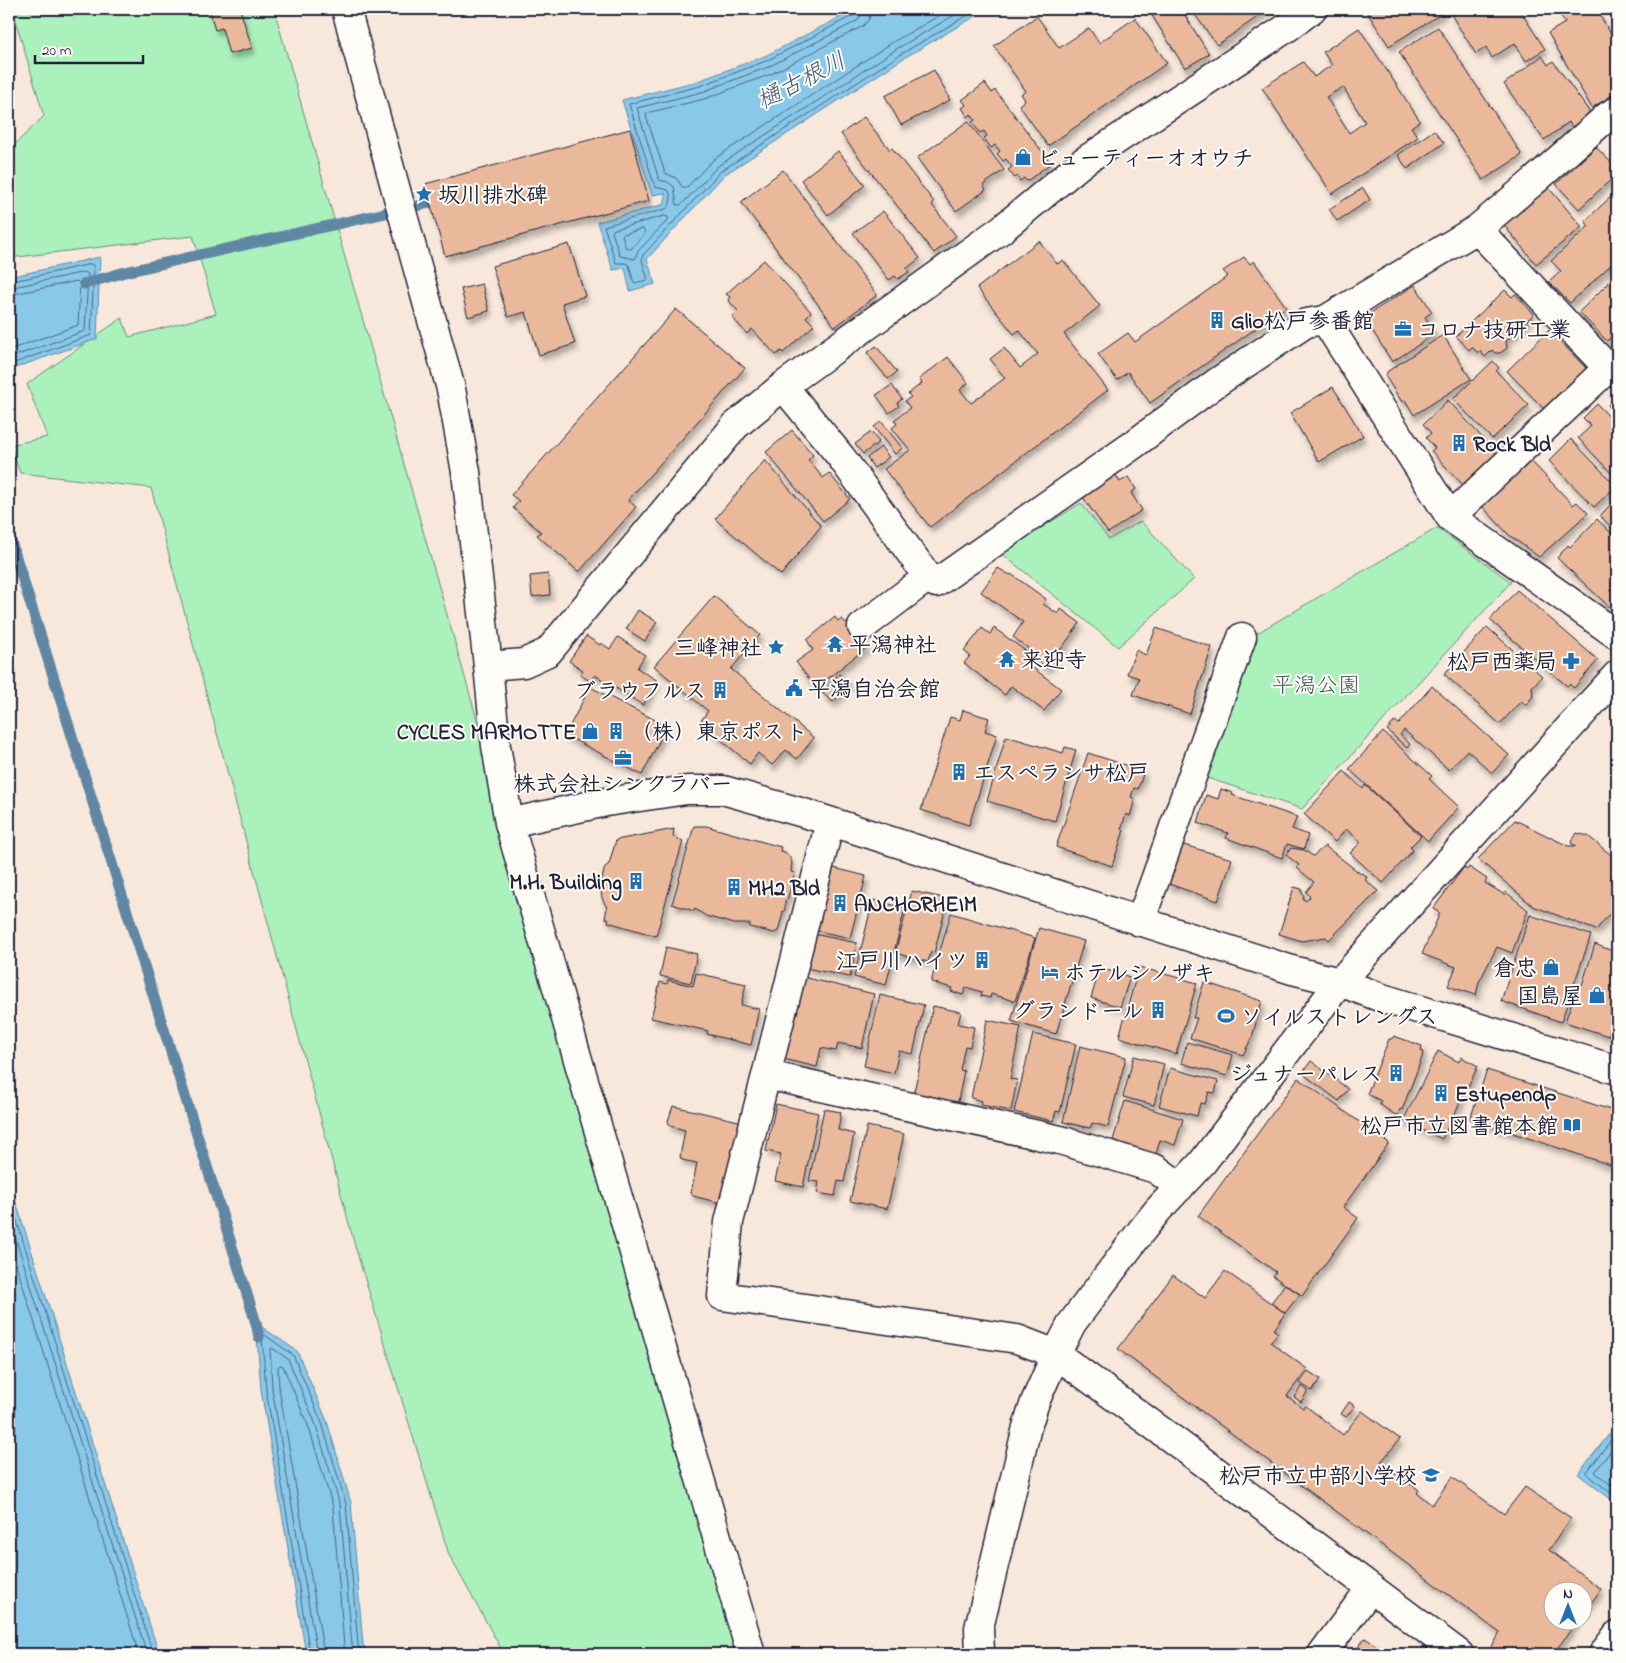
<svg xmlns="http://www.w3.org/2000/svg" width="1626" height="1663" viewBox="0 0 1626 1663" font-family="'Indie Flower','Klee One',sans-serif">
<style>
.green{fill:#abf1bc;stroke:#668a7c}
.water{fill:#88c8e9;stroke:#5f86a3}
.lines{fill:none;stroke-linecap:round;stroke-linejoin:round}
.shore{stroke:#4b6481;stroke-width:1}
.stream{stroke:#5f86a3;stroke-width:11}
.building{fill:#eab99b;stroke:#22223b;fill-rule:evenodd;filter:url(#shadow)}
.minor-casing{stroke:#22223b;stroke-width:31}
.minor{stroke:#fdfcf7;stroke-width:28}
.labels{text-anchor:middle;stroke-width:4;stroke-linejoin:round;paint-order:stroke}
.poi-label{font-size:22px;font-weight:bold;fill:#22223b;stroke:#fdfcf7;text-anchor:start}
.park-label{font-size:22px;fill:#44565b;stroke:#fdfcf7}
.water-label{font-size:24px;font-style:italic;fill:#465c78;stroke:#fdfcf7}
</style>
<defs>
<filter id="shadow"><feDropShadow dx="3" dy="5.5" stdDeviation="2.5" flood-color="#0004"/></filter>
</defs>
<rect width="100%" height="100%" fill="#f7e8db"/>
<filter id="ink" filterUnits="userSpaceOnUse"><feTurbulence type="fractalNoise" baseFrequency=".02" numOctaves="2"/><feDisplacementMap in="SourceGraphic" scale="10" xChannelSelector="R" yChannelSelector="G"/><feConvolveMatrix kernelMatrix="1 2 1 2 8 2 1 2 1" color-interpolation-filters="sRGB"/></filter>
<g filter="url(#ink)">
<path class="green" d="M12,9H274L744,1654H504L449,1555L355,1246L151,488L20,473L10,445L47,437L27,384L122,318L129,337L216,314L193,236L9,258V150L44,116Z
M1081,503L1109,539L1141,521L1194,579L1118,647L1001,553Z
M1437,528L1511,582L1302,809L1201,776L1257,633Z"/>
<path class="water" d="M856,9H988L904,58L724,175L647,259L655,284L630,291L625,268L613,270L597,222L665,204V193L652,195L622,100L698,81L765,56Z
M100,257L97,339L9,370V277Z
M9,1180L159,1654H9Z
M256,1323L297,1351L327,1421L351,1503L363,1645L369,1654H306L261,1390Z
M1617,1424V1504L1578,1474Z"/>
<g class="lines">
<path class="shore" d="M857,9L854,15L766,61L700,86L629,104L655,187L668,190C672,195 672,205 666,209L604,226L616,263H625L629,265L634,283L648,280L642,260L643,255L721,171L901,54L978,9
M863,9L862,15L857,21L768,67L702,92L637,108L659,180L668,182L674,187L677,205H681L718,166L898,48L965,9
M871,9L869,19L863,26L771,74L704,99L647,113L646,116L665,173L676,178L683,188H686L714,159L893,42L951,9
M665,216L668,217V220L638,251L635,259L620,256L612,232L613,230Z
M643,229L645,233L631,249L626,248L622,235Z
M9,282L91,264L94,266L91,335L9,365
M9,288L85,272L88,274L85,331L9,358
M9,295L77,281L80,284L78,325L9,350
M9,1196L153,1654
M9,1217L147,1654
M9,1242L139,1654
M1617,1432L1586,1473L1617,1498
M1617,1442L1595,1472L1617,1490
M310,1654L266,1389L262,1338L265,1335L293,1355L322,1423L346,1504L358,1645L363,1654
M317,1654L272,1388L270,1350L272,1348L288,1359L316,1425L340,1505L352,1645L355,1654
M324,1654L279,1388L278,1367L280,1365L283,1366L309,1428L333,1507L344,1646L347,1654"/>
<path class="stream" d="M84,284L125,272L443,200
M9,535L256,1323L259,1337"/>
</g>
<path class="building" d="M209,9H240L252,48L229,54L222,28L215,30Z
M1148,9H1181L1209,54L1185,68Z
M1191,9H1269L1217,45Z
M1365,9H1441L1444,12L1389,46Z
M1458,9H1519L1545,49L1526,61L1515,43L1492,58L1486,47L1476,54L1450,13Z
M1562,9H1596L1617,44V92L1592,108L1548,33L1565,23L1559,13L1563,11Z
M1037,16L1059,48L1089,28L1099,43L1135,18L1167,63L1048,146L1019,105L1025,100L1021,94L1026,91L994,46Z
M1438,27L1522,155L1483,180L1399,52Z
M1359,28L1420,121L1411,127L1418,137L1332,194L1262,88L1303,62L1314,77L1332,65L1323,52ZM1343,87L1365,122L1349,133L1326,97Z
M1542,56L1548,65L1553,61L1591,114L1572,127L1569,122L1544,140L1504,84Z
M934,70L950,100L901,125L885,96Z
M985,83L992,93L995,90L1051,163L1027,181L1024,178L1020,181L1017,176L1015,178L1008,170L1012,167L1006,159L1003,161L997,154L1000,151L995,145L991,148L984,138L987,136L984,131L980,133L972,122L975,120L971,114L968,117L962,108L966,105L962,100Z
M864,117L890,150L892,148L934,202L932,205L956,236L934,253L841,134Z
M968,121L1004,170L983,185L986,190L956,211L917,158Z
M630,129L649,201L445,256L425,184Z
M1434,130L1444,143L1407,169L1398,155Z
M1596,147L1617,169V174L1579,209L1556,184Z
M838,151L865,185L828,215L801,180Z
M783,170L877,295L835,327L741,202Z
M1548,187L1582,227L1536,264L1503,224Z
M1363,188L1370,200L1337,221L1329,209Z
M1617,191V259L1570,303L1549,282L1561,271L1551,261L1589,226L1585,221Z
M883,211L920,258L906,269L909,272L898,279L895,276L889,280L853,233Z
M1039,241L1057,264L1063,260L1100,306L1064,334L1108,390L930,527L884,469L910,450L892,428L897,424L894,420L910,408L905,401L911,397L908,394L922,383L919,379L948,357L968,383L960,390L971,403L1005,378L990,359L1004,348L1020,368L1038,354L1019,330L1014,334L977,288Z
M569,244L585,296L562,303L575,344L539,355L526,312L508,317L492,266Z
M1244,257L1250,264L1254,261L1286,307L1150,403L1128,372L1117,380L1098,354L1128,333L1135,342L1228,276L1223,271Z
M764,260L811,312L806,317L814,325L783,353L781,351L776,355L752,329L747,334L732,317L738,311L728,300L730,297L726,294Z
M1617,274V336L1614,333L1607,341L1579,312Z
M482,284L489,311L468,317L461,289Z
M1415,285L1432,312L1425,317L1435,334L1392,362L1364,317Z
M1505,290L1512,297L1515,294L1534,314L1506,341L1507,348L1500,353H1495L1492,350L1485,357L1480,351L1478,353L1472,347L1469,350L1456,336Z
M676,309L745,368L628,500L636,507L579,572L537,535L541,532L513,508L519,501L511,495Z
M1549,330L1587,369L1545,410L1507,371Z
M1443,335L1471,379L1414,415L1405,400L1402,402L1385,376L1388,371Z
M876,346L897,372L888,379L867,353Z
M1493,361L1499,368L1496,371L1529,405L1492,439L1453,399Z
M892,385L902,399L897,403L899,406L889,413L876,395Z
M1333,387L1363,436L1319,462L1290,413Z
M1617,396V415L1608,405Z
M1448,400L1497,454L1463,485L1431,451L1435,448L1426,438L1431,433L1423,424Z
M1597,404L1617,425V476L1616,478L1578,438L1591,426L1583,418Z
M881,421L902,448L895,454L874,427Z
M792,430L813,455L808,460L823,478L829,473L850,499L823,521L766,452Z
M871,432L879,442L863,454L855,444Z
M1571,439L1616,486L1594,507L1549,461Z
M881,447L889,457L874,468L867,458Z
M1529,459L1573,505L1577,502L1588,513L1539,557L1509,535L1481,505Z
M765,460L821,526L781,575L715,519Z
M1115,474L1120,482L1128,477L1136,489L1131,493L1142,510L1108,533L1082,496Z
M1617,497V532L1600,516Z
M1597,519L1617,539V614L1557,558L1568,545L1570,547Z
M998,568L1010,575L1011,574L1046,599L1043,604L1058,614L1061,609L1080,623L1047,668L1029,655L1032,651L1013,637L1023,622L981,592Z
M548,574L550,595L532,597L530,576Z
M1517,590L1598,660L1574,688L1569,684L1567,686L1490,620Z
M714,596L760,635L731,669L814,738L797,759L786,750L772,765L758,753L750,764L700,722L708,711L654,666Z
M638,610L657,622L645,641L626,629Z
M835,617L838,621L842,619L846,623L850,620L867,640L864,643L867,647L816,688L796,662L813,650L807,640Z
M1487,627L1542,676L1532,687L1533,696L1526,705L1521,701L1500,724L1444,674Z
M982,628L990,634L994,628L1027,652L1021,659L1061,689L1044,711L1011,686L1005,695L964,663L970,656L964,651Z
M1156,628L1212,647L1190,714L1133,695L1139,678L1127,674L1136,650L1146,655Z
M586,636L600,645L601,643L610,649L618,637L645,655L637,668L658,681L643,705L595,675L590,681L580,675L583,670L569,661Z
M839,674L850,684L833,702L822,693Z
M1432,686L1509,755L1492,773L1467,750L1449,770L1404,730L1400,735L1410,744L1407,748L1387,730L1395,721L1399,724Z
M590,687L667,726L642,775L565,735Z
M963,710L989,718L985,731L997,735L969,825L921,810L950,717L960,720Z
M1383,732L1432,776L1429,779L1459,807L1428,841L1349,769Z
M1006,736L1063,753L1065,747L1076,750L1055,821L987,801Z
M1088,753L1144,771L1138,789L1134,788L1131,797L1135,799L1130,816L1126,814L1121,829L1124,830L1112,866L1056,847Z
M1344,771L1363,789L1365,785L1421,836L1410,847L1413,850L1383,883L1350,853L1361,842L1346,829L1335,842L1304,814Z
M1221,789L1233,793L1232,795L1297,817L1292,829L1308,835L1304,849L1287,844L1282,858L1226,838L1228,833L1198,823L1206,795L1218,799Z
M1515,820L1568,846H1576L1571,843L1577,833L1588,836L1617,860V905L1596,930L1533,906L1478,859Z
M694,826H706L781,847L780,851L785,852L790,858L792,862L791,872L795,873L787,900L785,901V910L782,912L783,913L778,931L774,933L750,927V924H734L706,916L695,909L694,911L672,904Z
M674,829L673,837L683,841L656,936L608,922L609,919L605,918L607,908L602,898L600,886L605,867L609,864L616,840Z
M1180,844L1232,859L1218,901L1166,883Z
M1325,846L1361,874L1363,873L1367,877L1365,880L1378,891L1329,940L1326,937L1302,941L1279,934L1294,887L1302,889V894L1304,895L1303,899L1306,901L1310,897L1306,892L1314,882L1297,868L1299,865L1286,855L1291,848L1304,850L1313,856Z
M830,867L866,876L850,938L814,930Z
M1464,867L1467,870L1469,867L1487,879L1485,883L1505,895L1506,892L1528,910L1512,953L1497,947L1479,982L1476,995L1448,986L1456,967L1422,954L1440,913L1433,909Z
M912,891L948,899L934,953L931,952L928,962L895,953Z
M873,900L905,908L886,985L854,977Z
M951,913L1035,938L1015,1001L991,994L990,998L981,996L982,992L966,987L963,995L951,991L952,988L931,982Z
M1530,915L1591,935L1561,1022L1501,1001Z
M1039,928L1084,941L1056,1034L1011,1021Z
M813,934L857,943L850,977L806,968Z
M1595,944L1617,953V1030L1616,1033L1610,1031L1608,1036L1565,1022L1578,984L1582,985Z
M666,947L697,954L691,983L660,976Z
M1139,967L1197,983L1176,1054L1119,1037Z
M1100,968L1130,977L1120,1007L1091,998Z
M696,973L746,984L741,1005L759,1009L751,1045L707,1034L708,1031L651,1018L660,982L667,984L668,980L693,986Z
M803,977L874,994L862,1048L838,1043L836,1051L821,1048L817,1067L783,1059Z
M1204,982L1262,1001L1252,1037L1243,1055L1190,1038L1197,1018H1193Z
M880,995L924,1005L913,1054L899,1051L894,1073L864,1066Z
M933,1006L961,1012L958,1024L974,1027L970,1047L965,1046L960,1070L964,1071L957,1106L913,1096Z
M987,1020L1021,1027L1010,1079L1017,1080L1011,1111L981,1105L982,1101L971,1098Z
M1033,1034L1076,1044L1060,1112L1056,1111L1053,1121L1014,1112Z
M1394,1036L1422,1046L1421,1051L1424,1052L1402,1110L1400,1109L1397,1116L1379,1104L1381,1101L1367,1094L1389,1039H1392Z
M1187,1042L1233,1055L1227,1076L1181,1063Z
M1080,1046L1126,1057L1108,1127L1092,1123L1090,1128L1063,1122Z
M1438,1051L1459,1062L1461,1057L1478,1066L1442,1139L1403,1121Z
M1134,1056L1164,1064L1154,1105L1123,1097Z
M1311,1061L1348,1089L1339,1101L1302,1073Z
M1170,1068L1218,1081L1215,1093L1209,1092L1205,1104L1200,1103L1197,1116L1159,1106Z
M1487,1070L1617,1112V1167L1470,1119Z
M1298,1078L1389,1143L1343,1207L1358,1218L1302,1296L1273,1276L1276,1272L1198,1216Z
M1125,1101L1183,1119L1175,1145L1160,1140L1156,1154L1113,1140Z
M776,1104L818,1113L803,1187L775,1181L781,1154L766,1151Z
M673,1106L743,1122L720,1203L693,1196L691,1193L697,1163L682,1160L680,1157L685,1130L670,1126L668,1121Z
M824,1109L841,1112L838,1130L854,1134L844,1182L838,1181L835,1196L817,1193L819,1182L809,1181Z
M867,1126L904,1134L887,1209L850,1201Z
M1225,1271L1285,1313L1274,1330L1278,1333L1270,1342L1307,1369L1287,1396L1303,1408L1306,1406L1343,1435L1362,1411L1400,1439L1380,1463L1419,1490L1417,1493L1432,1505L1452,1477L1504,1514L1525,1487L1571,1518L1549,1550L1601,1589L1584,1613V1590H1554V1620H1578L1553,1654H1490L1488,1653L1500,1633L1118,1349L1173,1275L1205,1298Z
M1285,1284L1300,1294L1285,1313L1271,1303Z
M1308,1371L1320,1379L1312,1391L1300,1383Z
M1302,1386L1308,1391L1301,1402L1294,1397Z
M1349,1402L1355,1406L1346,1417L1341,1414Z
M1365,1638L1389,1654H1353Z"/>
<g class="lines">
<g class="minor-casing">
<path id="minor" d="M346,9L451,389L466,472L488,666L496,746L509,823L751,1654
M1477,229L1608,368L1450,517L1617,635
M1325,320L1450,517
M783,386L841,457L928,577L936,583L1133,445L1216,383L1306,323L1325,320L1477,229L1533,182L1609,115L1617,111
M862,627L928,577
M488,666L524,663L548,652L735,426L783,386L1002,229L1083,162L1288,27L1312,9
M830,822L729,1222L722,1296L1017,1339L1056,1354L1035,1402L1027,1427L979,1628L980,1654
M509,823L606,802L687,790H723L807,814L1292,970L1340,982L1382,998L1617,1070
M1140,922L1242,637
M767,1075L1060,1140L1156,1169L1180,1187
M1322,1654L1371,1588
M1459,1654L1202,1461L1056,1354L1072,1323L1142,1230L1158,1210L1202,1163L1340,982L1617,675
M1603,1654L1617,1635"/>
</g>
<use href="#minor" class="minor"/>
</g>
</g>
<defs>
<g id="shop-bare" transform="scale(1.35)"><path d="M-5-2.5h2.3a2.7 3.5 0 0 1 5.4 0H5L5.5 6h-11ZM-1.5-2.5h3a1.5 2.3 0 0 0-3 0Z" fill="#1f6fb2" stroke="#fdfcf7" stroke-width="2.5" paint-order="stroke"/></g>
<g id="sight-bare" transform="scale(1.35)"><path d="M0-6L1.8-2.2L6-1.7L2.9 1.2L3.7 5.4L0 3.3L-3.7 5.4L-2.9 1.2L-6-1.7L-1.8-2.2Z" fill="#1f6fb2" stroke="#fdfcf7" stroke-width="2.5" paint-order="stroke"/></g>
<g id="building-bare" transform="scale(1.35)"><path d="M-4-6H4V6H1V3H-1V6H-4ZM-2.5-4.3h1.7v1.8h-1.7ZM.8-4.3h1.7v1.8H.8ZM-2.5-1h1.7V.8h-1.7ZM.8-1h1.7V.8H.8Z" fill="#1f6fb2" stroke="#fdfcf7" stroke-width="2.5" paint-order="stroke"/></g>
<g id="office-bare" transform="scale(1.35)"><path d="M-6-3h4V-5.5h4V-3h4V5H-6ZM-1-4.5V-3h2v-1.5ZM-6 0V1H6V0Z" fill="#1f6fb2" stroke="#fdfcf7" stroke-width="2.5" paint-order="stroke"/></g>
<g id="temple-bare" transform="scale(1.35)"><path d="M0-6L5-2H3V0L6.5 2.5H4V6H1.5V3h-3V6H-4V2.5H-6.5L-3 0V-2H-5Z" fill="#1f6fb2" stroke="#fdfcf7" stroke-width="2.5" paint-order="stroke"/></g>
<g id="pharmacy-bare" transform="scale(1.35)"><path d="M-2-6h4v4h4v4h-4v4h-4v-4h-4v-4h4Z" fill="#1f6fb2" stroke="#fdfcf7" stroke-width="2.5" paint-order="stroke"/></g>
<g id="civic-bare" transform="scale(1.35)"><path d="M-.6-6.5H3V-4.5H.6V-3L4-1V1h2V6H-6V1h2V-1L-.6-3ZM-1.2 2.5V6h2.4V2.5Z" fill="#1f6fb2" stroke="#fdfcf7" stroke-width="2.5" paint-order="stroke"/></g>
<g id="hotel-bare" transform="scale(1.35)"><path d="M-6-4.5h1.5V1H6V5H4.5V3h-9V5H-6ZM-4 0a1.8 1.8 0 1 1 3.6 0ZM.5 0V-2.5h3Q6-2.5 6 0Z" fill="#1f6fb2" stroke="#fdfcf7" stroke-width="2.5" paint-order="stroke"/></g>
<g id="stadium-bare" transform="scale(1.35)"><path d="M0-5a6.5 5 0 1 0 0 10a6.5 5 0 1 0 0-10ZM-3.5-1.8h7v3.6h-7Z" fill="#1f6fb2" stroke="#fdfcf7" stroke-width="2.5" paint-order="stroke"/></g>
<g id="library-bare" transform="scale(1.35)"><path d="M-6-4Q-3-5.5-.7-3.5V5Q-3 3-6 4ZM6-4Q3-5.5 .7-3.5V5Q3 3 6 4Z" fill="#1f6fb2" stroke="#fdfcf7" stroke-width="2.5" paint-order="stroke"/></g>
<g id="school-bare" transform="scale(1.35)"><path d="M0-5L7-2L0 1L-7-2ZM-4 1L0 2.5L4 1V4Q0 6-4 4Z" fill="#1f6fb2" stroke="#fdfcf7" stroke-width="2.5" paint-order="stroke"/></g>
</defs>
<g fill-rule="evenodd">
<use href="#shop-bare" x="1023" y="157"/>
<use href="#sight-bare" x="424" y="194"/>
<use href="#building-bare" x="1217" y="320"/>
<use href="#office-bare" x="1403" y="329"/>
<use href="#building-bare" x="1459" y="443"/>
<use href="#temple-bare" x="835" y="644"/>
<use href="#sight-bare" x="776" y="647"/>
<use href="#temple-bare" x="1007" y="659"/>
<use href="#pharmacy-bare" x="1571" y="661"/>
<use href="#civic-bare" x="794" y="688"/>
<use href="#building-bare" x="720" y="690"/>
<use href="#shop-bare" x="590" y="731"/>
<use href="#building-bare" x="616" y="731"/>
<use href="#office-bare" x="623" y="758"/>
<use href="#building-bare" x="959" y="772"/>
<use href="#building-bare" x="636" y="881"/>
<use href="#building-bare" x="734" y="887"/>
<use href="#building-bare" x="840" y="903"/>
<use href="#building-bare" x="982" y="960"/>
<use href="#shop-bare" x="1551" y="967"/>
<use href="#hotel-bare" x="1050" y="972"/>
<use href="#shop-bare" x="1597" y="995"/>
<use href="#building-bare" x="1158" y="1010"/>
<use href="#stadium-bare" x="1226" y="1016"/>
<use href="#building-bare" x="1396" y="1073"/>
<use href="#building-bare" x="1441" y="1093"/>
<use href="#library-bare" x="1572" y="1125"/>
<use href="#school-bare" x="1431" y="1475"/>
</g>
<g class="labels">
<g class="poi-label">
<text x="1037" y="165">ビューティーオオウチ</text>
<text x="438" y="202">坂川排水碑</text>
<text x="1231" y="328">Glio松戸参番館</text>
<text x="1417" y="337">コロナ技研工業</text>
<text x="1473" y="451">Rock Bld</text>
<text x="849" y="652">平潟神社</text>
<text x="762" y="655" text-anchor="end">三峰神社</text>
<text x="1021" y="667">来迎寺</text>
<text x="1557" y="669" text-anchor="end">松戸西薬局</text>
<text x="808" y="696">平潟自治会館</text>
<text x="706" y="698" text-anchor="end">ブラウフルス</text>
<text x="576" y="739" text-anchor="end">CYCLES MARMOTTE</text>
<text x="630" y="739">（株）東京ポスト</text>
<text x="973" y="780">エスペランサ松戸</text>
<text x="623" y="791" text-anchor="middle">株式会社シンクラバー</text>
<text x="622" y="889" text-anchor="end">M.H. Building</text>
<text x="748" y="895">MH2 Bld</text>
<text x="854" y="911">ANCHORHEIM</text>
<text x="968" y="968" text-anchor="end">江戸川ハイツ</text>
<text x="1537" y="975" text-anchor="end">倉忠</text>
<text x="1064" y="980">ホテルシノザキ</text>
<text x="1583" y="1003" text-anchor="end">国島屋</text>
<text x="1144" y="1018" text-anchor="end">グランドール</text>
<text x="1240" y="1024">ソイルストレングス</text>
<text x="1382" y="1081" text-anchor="end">ジュナーパレス</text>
<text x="1455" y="1101">Estupendp</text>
<text x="1558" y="1133" text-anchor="end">松戸市立図書館本館</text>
<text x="1417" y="1483" text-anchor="end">松戸市立中部小学校</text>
</g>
<g class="park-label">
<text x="1316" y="692">平潟公園</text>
</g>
<g class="water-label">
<text transform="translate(801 80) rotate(-27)" y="8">樋古根川</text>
</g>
</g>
<rect width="1626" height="1663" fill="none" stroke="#fdfcf7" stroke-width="30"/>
<rect x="15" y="15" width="1596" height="1633" fill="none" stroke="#22223b" stroke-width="2" filter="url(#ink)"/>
<g transform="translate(1568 1606)"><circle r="24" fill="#fdfcf7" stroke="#a5a5ac"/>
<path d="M0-4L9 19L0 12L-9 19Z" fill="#1f6fb2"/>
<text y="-8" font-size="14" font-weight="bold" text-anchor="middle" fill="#22223b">N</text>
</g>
<path d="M35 55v8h108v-8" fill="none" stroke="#22223b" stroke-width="2.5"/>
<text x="42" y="55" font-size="15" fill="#22223b" stroke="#fdfcf7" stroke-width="4" paint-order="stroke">20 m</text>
</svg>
